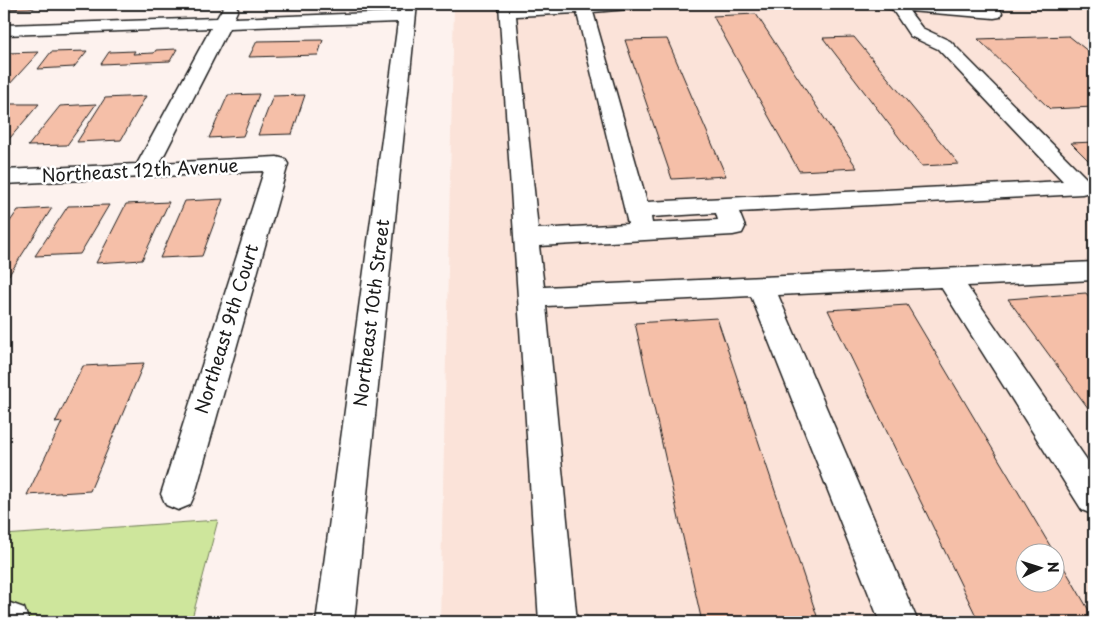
<svg xmlns="http://www.w3.org/2000/svg" width="1098" height="626" viewBox="0 0 1098 626" font-family="'Playpen Sans',sans-serif">
<style>
.built{fill:#fbe3d9;fill-rule:evenodd}
.green{fill:#cee69c;stroke:#75815c}
.building{fill:#f5bfa8;stroke:#1c1c1c}
.lines{fill:none;stroke-linecap:round;stroke-linejoin:round}
.minor-casing{stroke:#1c1c1c;stroke-width:3}
.minor{fill:#fff;fill-rule:evenodd}
.labels{text-anchor:middle;stroke-width:5;stroke-linejoin:round;paint-order:stroke}
.street-label{font-size:18px;fill:#1c1c1c;stroke:#fff}
</style>
<rect width="100%" height="100%" fill="#fdf2ee"/>
<filter id="ink" filterUnits="userSpaceOnUse"><feTurbulence type="fractalNoise" baseFrequency=".02" numOctaves="2"/><feDisplacementMap in="SourceGraphic" scale="10" xChannelSelector="R" yChannelSelector="G"/><feConvolveMatrix kernelMatrix="1 2 1 2 8 2 1 2 1" color-interpolation-filters="sRGB"/></filter>
<g filter="url(#ink)">
<path class="built" d="M454,4H1094V622H440ZM1026,554H1056V584H1026Z"/>
<path class="green" d="M218,520L191,622H4V535Z"/>
<path class="building" d="M10,4H38L34,8L4,9Z
M55,4H83L81,6L52,7Z
M1017,4H1066L1069,6L1018,5Z
M756,14L857,168L799,171L713,16Z
M1069,36L1094,56V107L1050,109L978,39Z
M854,37L959,164L921,166L823,38Z
M667,39L726,176L672,179L625,40Z
M323,40L318,55L249,57L257,41Z
M177,49L170,61L101,64L109,52L135,51L133,54L154,53L156,50Z
M87,51L74,67L38,69L51,52Z
M39,52L8,86H4V56L7,53Z
M259,94L243,136L209,138L228,95Z
M305,95L292,134L258,135L273,96Z
M146,96L121,140L77,142L105,98Z
M6,104H39L4,145V107Z
M96,104L67,145L28,146L60,106Z
M1094,142V166L1071,143Z
M223,199L202,256L160,258L185,201Z
M169,202L142,260L96,263L126,204Z
M109,205L80,254L35,256L68,206Z
M52,208L9,275H4V230L18,210Z
M1086,293L1094,303V416L1008,299Z
M907,305L1055,554H1026V584H1056V554L1094,619V622H979L828,310Z
M717,318L819,622H702L635,323Z
M144,363L90,491L27,495L62,422L55,423L83,366Z"/>
<g class="lines">
<g class="minor-casing">
<path id="minor" d="M230,4L236,6L238,9L234,18L400,12L401,4H417L354,622H316L398,22L229,28L160,163L277,157L285,159L288,164L195,494L190,505L178,510L166,505L161,494L264,171L4,184V170L137,164L211,28L4,35V25L217,18L224,6Z
M499,4H515V6L637,4L635,7L629,9L593,12L647,202L1063,181L938,49L910,36L892,9L880,7L878,4H942L1000,9L1002,13L1000,17L994,18L909,11L922,28L950,41L1090,182L1093,187L1090,192L1082,194L739,212L745,227L742,233L733,235L539,246L544,287L1094,262V280L967,286L1094,470V515L1082,510L941,287L778,295L918,622H880L751,296L546,306L577,622H539ZM577,13L628,224L538,229L516,16ZM716,213L718,220L652,223L651,217Z
M10,603L24,608L29,622H4V605Z"/>
</g>
<use href="#minor" class="minor"/>
</g>
</g>
<g class="labels">
<g class="street-label">
<text transform="translate(140 171) rotate(-3)" y="6">Northeast 12th Avenue</text>
<text transform="translate(372 313) rotate(-83)" y="6">Northeast 10th Street</text>
<text transform="translate(227 329) rotate(-73)" y="6">Northeast 9th Court</text>
</g>
</g>
<rect width="1098" height="626" fill="none" stroke="#fff" stroke-width="20"/>
<rect x="10" y="10" width="1078" height="606" fill="none" stroke="#1c1c1c" stroke-width="2" filter="url(#ink)"/>
<g transform="translate(1040 568) rotate(86)"><circle r="24" fill="#ffffff" stroke="#a4a4a4"/>
<path d="M0-4L9 19L0 12L-9 19Z" fill="#1c1c1c"/>
<text y="-8" font-size="14" font-weight="bold" text-anchor="middle" fill="#1c1c1c">N</text>
</g>
</svg>
